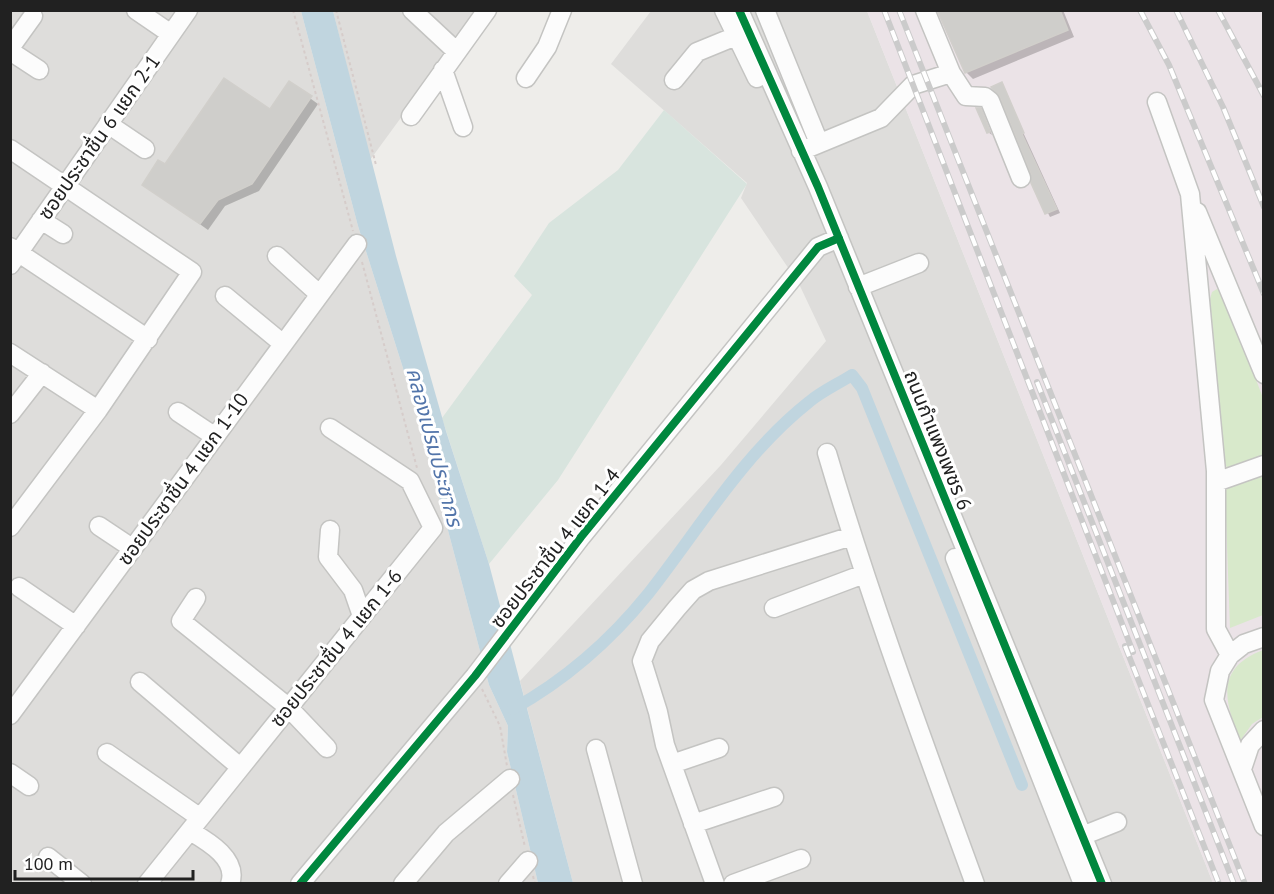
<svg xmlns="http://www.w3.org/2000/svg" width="1274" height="894" viewBox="0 0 1274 894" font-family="'PT Sans','Noto Sans Thai',sans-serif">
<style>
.residential{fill:#dedddb}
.industrial{fill:#ebe3e7}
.grass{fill:#d8e9cb}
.wetland{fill:#d8e4de}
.water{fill:#c0d5df}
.shadow{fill:#0003}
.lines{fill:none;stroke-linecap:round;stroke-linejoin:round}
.canal{stroke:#c0d5df;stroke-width:12}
.building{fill:#cfcecb;stroke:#d1cfcb;stroke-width:1.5}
.minor-casing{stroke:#c4c4c2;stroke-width:21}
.path{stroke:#d6ccca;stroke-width:2;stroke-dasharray:3 3;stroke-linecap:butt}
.minor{stroke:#fcfcfc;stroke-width:18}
.rail-casing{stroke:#cbcbcb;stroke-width:6}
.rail{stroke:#fff;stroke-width:4;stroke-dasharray:11;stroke-linecap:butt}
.cycleway-casing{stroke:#fff;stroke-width:11}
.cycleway{stroke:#00873e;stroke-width:8}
.labels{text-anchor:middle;stroke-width:6;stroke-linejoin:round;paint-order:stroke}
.street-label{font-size:20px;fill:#212121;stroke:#fff}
.water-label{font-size:21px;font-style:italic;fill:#5375aa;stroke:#fff}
</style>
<rect width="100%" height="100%" fill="#eeedea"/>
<path class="residential" d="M10,11H301L358,226L415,406L489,685L508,726L507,752L538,883H11Z
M333,11H479L370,160Z
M651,11H867L1213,883H573L520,681L721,465L826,341L799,284L741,198L747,183L611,64Z"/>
<path class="industrial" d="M867,11H1263V883H1213Z"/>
<path class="grass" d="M1217,289L1223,293L1263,398V457L1232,468H1227L1224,460L1210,299L1212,292Z
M1263,473V615L1230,628L1225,491L1229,487Z
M1263,650V717L1252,724L1240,741C1225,701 1214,669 1263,650Z"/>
<path class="wetland" d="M664,110L747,184L558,480L489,564L442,418L532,295L514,276L549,223L618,170Z"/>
<path class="water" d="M301,11H333L396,256L446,431L489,564L573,883H538L507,752L508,726L489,685L415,406L358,226Z"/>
<path class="shadow" d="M939,10H1063L1074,37L973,79L966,72Z
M289,83L318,104L259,191L225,206L208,230L144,184L165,166L270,111Z
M1001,84L1060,213L1050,217L1032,182L1033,174Z
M980,110L983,113L992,135L988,132Z"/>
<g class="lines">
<path class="canal" d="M513,709C565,680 610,641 648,594C699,529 743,454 809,402C822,391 838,384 852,375L862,388L1022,785"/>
</g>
<path class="building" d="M937,10H1060L1068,30L965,73Z
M224,78L270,109L289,81L312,96L252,184L218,200L200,224L142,185L158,160L165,164Z
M1002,82L1024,133L1022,134L1057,209L1045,214L1031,183V174L1000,97L991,87Z
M976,108H981L990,132L987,133Z"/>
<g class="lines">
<g class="minor-casing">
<path id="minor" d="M136,10L171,34
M412,10L456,51
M724,10L757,78
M739,10L818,187L1102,884
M765,10L819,143
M925,10L951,73
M10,48L33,16
M10,51L39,70
M443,70L463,127
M526,78L547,47L562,10
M674,80L697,52L736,36
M1157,102L1190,194L1216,471V629L1230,655
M411,116L487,10
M108,124L145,149
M10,149L192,272L98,410L10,527
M801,151L881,118L913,85L951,73L966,96L985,97L990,101L1021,178
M1197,212L1264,374
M41,220L63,234
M10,247L148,339
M277,256L319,294
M10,265L188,10
M858,287L919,263
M225,296L282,343
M10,353L98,410
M178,412L214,436
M10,414L42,373
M827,453C870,599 923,741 975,884
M1216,482L1264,465
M99,526L132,548
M330,530L328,557L353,590L362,616
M955,558L1083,884
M19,587L76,626
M196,598L181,621L288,707L327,748
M774,608L864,574
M1264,637L1244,644L1230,655L1220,671L1214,700L1264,826
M140,682L240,767
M10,715L357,244
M596,749L633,884
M107,753L199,817
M672,764L719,748
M1242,769L1250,745L1264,730
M10,773L29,786
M693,824L774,797
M190,831C207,841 239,859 230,884
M1082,836L1117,822
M48,857L82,884
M147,884L433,528L410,481L330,428
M300,884L475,676L581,537L818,247L839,238
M403,884L446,833L510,779
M508,884L528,861
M715,884L665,745L658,712L642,661L650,641L677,608L693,590L709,581L852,536
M733,884L801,859"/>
</g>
<path class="path" d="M293,10L353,231
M336,10L376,165
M362,262L417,468
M482,689L500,726L507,766
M513,795L525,847
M533,876L535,884"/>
<use href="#minor" class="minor"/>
<g class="rail-casing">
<path id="rail" d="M884,10L1133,652
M899,10L1245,884
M1140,10L1169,65L1264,294
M1176,10L1223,107L1264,207
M1218,10L1264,96
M1037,382L1234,884
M1125,646L1219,884"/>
</g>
<use href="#rail" class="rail"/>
<g class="cycleway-casing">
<path id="cycleway" d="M739,10L818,187L1102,884
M300,884L475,676L581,537L818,247L839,238"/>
</g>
<use href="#cycleway" class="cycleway"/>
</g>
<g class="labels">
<g class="street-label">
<text transform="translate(99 137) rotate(-55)" y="7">ซอยประชาชื่น 6 แยก 2-1</text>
<text transform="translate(938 440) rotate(68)" y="7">ถนนกำแพงเพชร 6</text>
<text transform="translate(183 479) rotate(-54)" y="7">ซอยประชาชื่น 4 แยก 1-10</text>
<text transform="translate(555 548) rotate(-52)" y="7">ซอยประชาชื่น 4 แยก 1-4</text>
<text transform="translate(336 648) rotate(-51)" y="7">ซอยประชาชื่น 4 แยก 1-6</text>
</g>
<g class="water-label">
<text transform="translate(434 447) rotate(75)" y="7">คลองเปรมประชากร</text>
</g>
</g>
<rect width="1274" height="894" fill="none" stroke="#212121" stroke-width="24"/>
<path d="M15 870v9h178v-9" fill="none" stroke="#212121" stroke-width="3"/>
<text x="24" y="870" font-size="18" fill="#212121" stroke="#ffffff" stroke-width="4.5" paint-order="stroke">100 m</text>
</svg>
